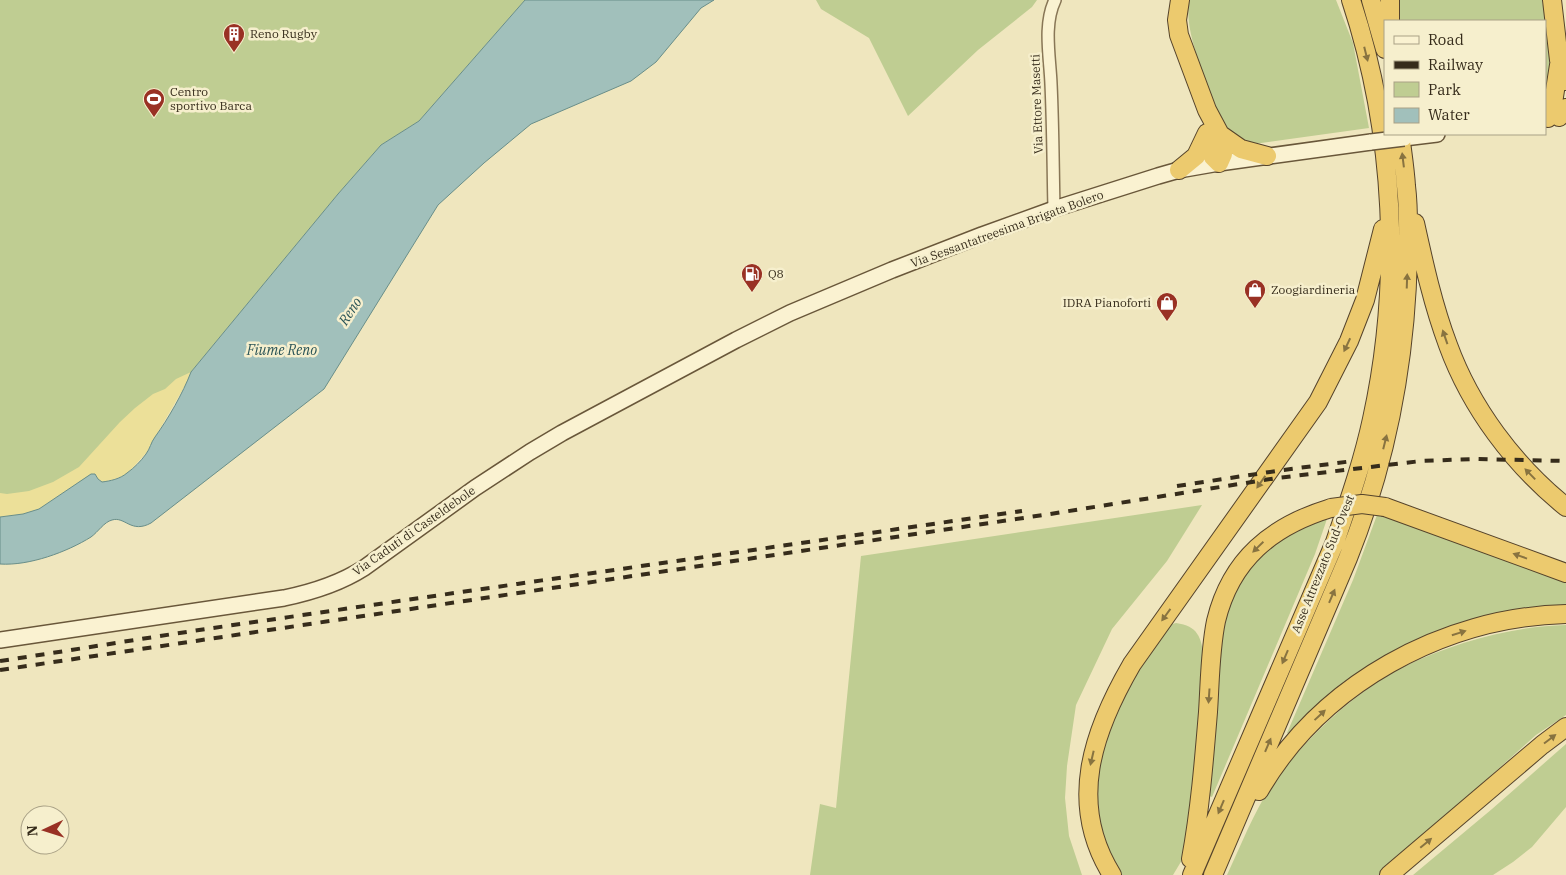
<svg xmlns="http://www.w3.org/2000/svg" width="1566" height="875" viewBox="0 0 1566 875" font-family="'IBM Plex Serif',serif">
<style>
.green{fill:#bfcd92}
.sand{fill:#ece099}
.water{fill:#a1c0bb;stroke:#698e89}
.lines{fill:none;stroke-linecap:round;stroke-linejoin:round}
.minor-casing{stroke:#887656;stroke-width:14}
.secondary-casing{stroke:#69573a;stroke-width:18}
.trunk-casing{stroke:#55432b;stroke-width:20}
.minor{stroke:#faf2d1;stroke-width:11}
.secondary{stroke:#faf2d1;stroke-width:15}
.trunk{stroke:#ecca6e;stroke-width:18}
.rail{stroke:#362c1b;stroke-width:4;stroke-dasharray:9 9;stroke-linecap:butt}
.secondary-bridge-casing{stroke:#69573a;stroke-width:18;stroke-linecap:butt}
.trunk-bridge-casing{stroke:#55432b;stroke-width:20;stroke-linecap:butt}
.secondary-bridge{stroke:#faf2d1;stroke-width:15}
.trunk-bridge{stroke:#ecca6e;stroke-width:18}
.oneway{fill:#887340}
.labels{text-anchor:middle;stroke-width:5;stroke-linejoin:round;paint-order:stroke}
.poi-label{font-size:12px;fill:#362c1b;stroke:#f6efcd;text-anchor:start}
.street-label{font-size:12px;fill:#362c1b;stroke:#f6efcd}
.water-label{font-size:14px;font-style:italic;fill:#2a5457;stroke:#f6efcd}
</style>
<rect width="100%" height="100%" fill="#efe6be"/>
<path class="green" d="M0,0H525L419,121L381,145L338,194L191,372L146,453L0,517Z
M816,0H1037L1032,7L978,50L908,116L869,38L821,9Z
M1190,0H1336L1353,43L1369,128L1254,144L1229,136C1216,106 1180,30 1190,0Z
M1397,0H1542L1554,67L1547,95L1545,96V21H1395Z
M1202,505L1167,561L1112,629L1076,705L1067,766L1065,798L1069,836L1082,875H810L820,804L836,808L861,556Z
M1377,515L1396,518L1566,580V607L1390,654L1358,674L1331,694L1308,714L1289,734L1287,733L1353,580Z
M1328,516L1315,554L1212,797L1207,795L1220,627L1242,573L1280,536Z
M1176,623C1198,626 1201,637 1204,657L1191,814L1182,860L1173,875H1118L1101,844L1092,777L1120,692L1169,625Z
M1566,625V715L1536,735L1380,875H1227C1242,843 1255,809 1275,780C1285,765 1297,753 1309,740C1337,711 1369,684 1405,666C1453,643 1513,626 1566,625Z
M1566,744V807L1532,847L1513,862L1493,875H1413L1492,809Z"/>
<path class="sand" d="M191,372L187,382L146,453L126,475L112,480L102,482L91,474L39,509L23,514L0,517V493L7,494L29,491L53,482L79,467L120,422L135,408L153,394L165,389L176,379Z"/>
<path class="water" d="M525,0H714L701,8L656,62L631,81L531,124L484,163L438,205L324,389L151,523C131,534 125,516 112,520C104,522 98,532 91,537C67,552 29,566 0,564V517L23,514L39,509L91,474H95L98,479L102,482C110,481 120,479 127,473C134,468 141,461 146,454C150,449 151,442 155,437C168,419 183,393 191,372L338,194L381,145L419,121Z"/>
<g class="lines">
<g class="minor-casing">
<path id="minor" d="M1054,209C1053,167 1053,126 1051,84C1050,57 1043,25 1055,0"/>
</g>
<g class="secondary-casing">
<path id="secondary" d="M1404,138L1437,134
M0,640L284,598C313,592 339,584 364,568L475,488L530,452L562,433L736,340L790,313L892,270L982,235L1054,209L1158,176L1179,170L1219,163L1371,142"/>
</g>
<g class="trunk-casing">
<path id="trunk" d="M1180,0L1177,20L1179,35L1207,110L1223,140V154L1219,163L1213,157L1206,136
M1371,0L1385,49
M1552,0L1559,60L1566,81
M1390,21V0
M1559,117L1566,108
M1548,118L1553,103L1559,65
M1221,135L1241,149L1267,156
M1179,170L1196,156L1207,133
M1415,223C1424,264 1433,305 1448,345C1471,408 1514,465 1566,507
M1385,507L1566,573
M1259,791C1321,684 1443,617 1566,614
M1191,859C1200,810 1204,761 1208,712C1210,682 1210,650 1216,621C1231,559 1272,526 1331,508
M1112,875C1067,803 1093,731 1132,664L1318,402L1349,341L1365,300L1383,229
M1192,875L1335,542C1349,501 1363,461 1372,419C1402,282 1395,133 1351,0
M1213,875L1348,558C1387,461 1406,359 1408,255C1408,232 1409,209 1406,186C1405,169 1402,151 1400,134
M1389,875L1542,745L1566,727"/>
</g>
<use href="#minor" class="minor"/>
<use href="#secondary" class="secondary"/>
<use href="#trunk" class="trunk"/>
<path class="rail" d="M1177,486L1283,470L1353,461
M0,661C87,648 174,633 262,621C515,584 768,548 1022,511
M0,670L1050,514L1277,478L1421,461L1475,459L1566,461"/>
<g class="secondary-bridge-casing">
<path id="secondary-bridge" d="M1371,142L1404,138"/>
</g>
<g class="trunk-bridge-casing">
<path id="trunk-bridge" d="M1331,508L1362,504L1385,507"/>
</g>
<use href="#secondary-bridge" class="secondary-bridge"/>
<use href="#trunk-bridge" class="trunk-bridge"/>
</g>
<defs><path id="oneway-solid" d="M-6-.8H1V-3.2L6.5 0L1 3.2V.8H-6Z" transform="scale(1.25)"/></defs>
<g class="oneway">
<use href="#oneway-solid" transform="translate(1366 54) rotate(76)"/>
<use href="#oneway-solid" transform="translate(1403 160) rotate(-97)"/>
<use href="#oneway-solid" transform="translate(1407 281) rotate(-88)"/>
<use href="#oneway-solid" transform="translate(1445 337) rotate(-109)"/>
<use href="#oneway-solid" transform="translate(1347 345) rotate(115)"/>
<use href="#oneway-solid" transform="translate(1385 442) rotate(-76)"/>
<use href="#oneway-solid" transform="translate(1530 474) rotate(-134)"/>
<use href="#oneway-solid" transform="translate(1261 482) rotate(125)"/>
<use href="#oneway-solid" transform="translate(1258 547) rotate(136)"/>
<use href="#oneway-solid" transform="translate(1520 556) rotate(-160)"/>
<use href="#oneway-solid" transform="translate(1332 596) rotate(-67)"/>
<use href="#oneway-solid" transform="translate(1166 615) rotate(126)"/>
<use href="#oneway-solid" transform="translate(1459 633) rotate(-18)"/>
<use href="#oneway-solid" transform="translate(1285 657) rotate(113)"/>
<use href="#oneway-solid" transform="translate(1209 696) rotate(94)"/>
<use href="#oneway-solid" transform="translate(1320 715) rotate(-43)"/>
<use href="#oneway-solid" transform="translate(1550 739) rotate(-37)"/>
<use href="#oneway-solid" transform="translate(1268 745) rotate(-67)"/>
<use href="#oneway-solid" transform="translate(1092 758) rotate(103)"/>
<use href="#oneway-solid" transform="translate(1221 807) rotate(113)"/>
<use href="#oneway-solid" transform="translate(1426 843) rotate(-40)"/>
</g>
<defs>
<g id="building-pin" transform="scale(1.125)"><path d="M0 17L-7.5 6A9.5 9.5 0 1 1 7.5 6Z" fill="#993124" stroke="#f6efcd"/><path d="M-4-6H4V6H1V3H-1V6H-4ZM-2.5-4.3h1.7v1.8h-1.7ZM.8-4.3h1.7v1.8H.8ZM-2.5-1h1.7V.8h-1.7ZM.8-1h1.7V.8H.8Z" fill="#fff"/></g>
<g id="stadium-pin" transform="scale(1.125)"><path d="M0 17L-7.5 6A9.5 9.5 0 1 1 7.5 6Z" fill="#993124" stroke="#f6efcd"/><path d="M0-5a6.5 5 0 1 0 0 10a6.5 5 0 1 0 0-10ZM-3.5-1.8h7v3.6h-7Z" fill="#fff"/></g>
<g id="fuel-pin" transform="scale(1.125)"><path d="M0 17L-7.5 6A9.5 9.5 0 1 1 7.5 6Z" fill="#993124" stroke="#f6efcd"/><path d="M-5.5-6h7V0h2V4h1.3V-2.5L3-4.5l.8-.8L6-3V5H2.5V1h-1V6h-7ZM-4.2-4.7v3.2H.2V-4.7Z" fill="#fff"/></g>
<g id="shop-pin" transform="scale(1.125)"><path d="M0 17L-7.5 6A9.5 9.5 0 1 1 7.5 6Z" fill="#993124" stroke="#f6efcd"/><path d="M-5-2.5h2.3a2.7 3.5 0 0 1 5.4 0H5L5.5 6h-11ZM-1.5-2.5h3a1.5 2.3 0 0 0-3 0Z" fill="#fff"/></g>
</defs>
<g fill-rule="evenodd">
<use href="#building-pin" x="234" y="34"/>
<use href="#stadium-pin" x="154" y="99"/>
<use href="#fuel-pin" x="752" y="274"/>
<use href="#shop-pin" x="1255" y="290"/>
<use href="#shop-pin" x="1167" y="303"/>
</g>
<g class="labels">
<g class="poi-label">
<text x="250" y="38">Reno Rugby</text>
<text x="170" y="96">Centro<tspan x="170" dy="14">sportivo Barca</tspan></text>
<text x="768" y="278">Q8</text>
<text x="1271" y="294">Zoogiardineria</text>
<text x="1151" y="307" text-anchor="end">IDRA Pianoforti</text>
</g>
<g class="street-label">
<text transform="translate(1037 104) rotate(-92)" y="4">Via Ettore Masetti</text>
<text transform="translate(1007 229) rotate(-20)" y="4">Via Sessantatreesima Brigata Bolero</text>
<text transform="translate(414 531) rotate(-35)" y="4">Via Caduti di Casteldebole</text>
<text transform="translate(1323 564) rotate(-68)" y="4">Asse Attrezzato Sud-Ovest</text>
</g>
<g class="water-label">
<text transform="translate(350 311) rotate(-57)" y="5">Reno</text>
<text x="282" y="355">Fiume Reno</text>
</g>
</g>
<rect x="1384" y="20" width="162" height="115" fill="#f6efcd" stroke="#a9a186"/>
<rect x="1394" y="36" width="25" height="8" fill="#faf2d1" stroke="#a9a186"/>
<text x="1428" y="45" font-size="15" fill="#362c1b">Road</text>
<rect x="1394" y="61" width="25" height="8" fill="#362c1b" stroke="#a9a186"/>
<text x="1428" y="70" font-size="15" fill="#362c1b">Railway</text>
<rect x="1394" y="82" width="25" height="15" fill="#bfcd92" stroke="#a9a186"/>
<text x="1428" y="95" font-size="15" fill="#362c1b">Park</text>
<rect x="1394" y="108" width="25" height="15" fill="#a1c0bb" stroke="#a9a186"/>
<text x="1428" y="120" font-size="15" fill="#362c1b">Water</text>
<g transform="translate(45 830) rotate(266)"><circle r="24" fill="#f6efcd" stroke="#a9a186"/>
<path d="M0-4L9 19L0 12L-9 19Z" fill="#993124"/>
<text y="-8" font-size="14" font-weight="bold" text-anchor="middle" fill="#362c1b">N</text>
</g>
</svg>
